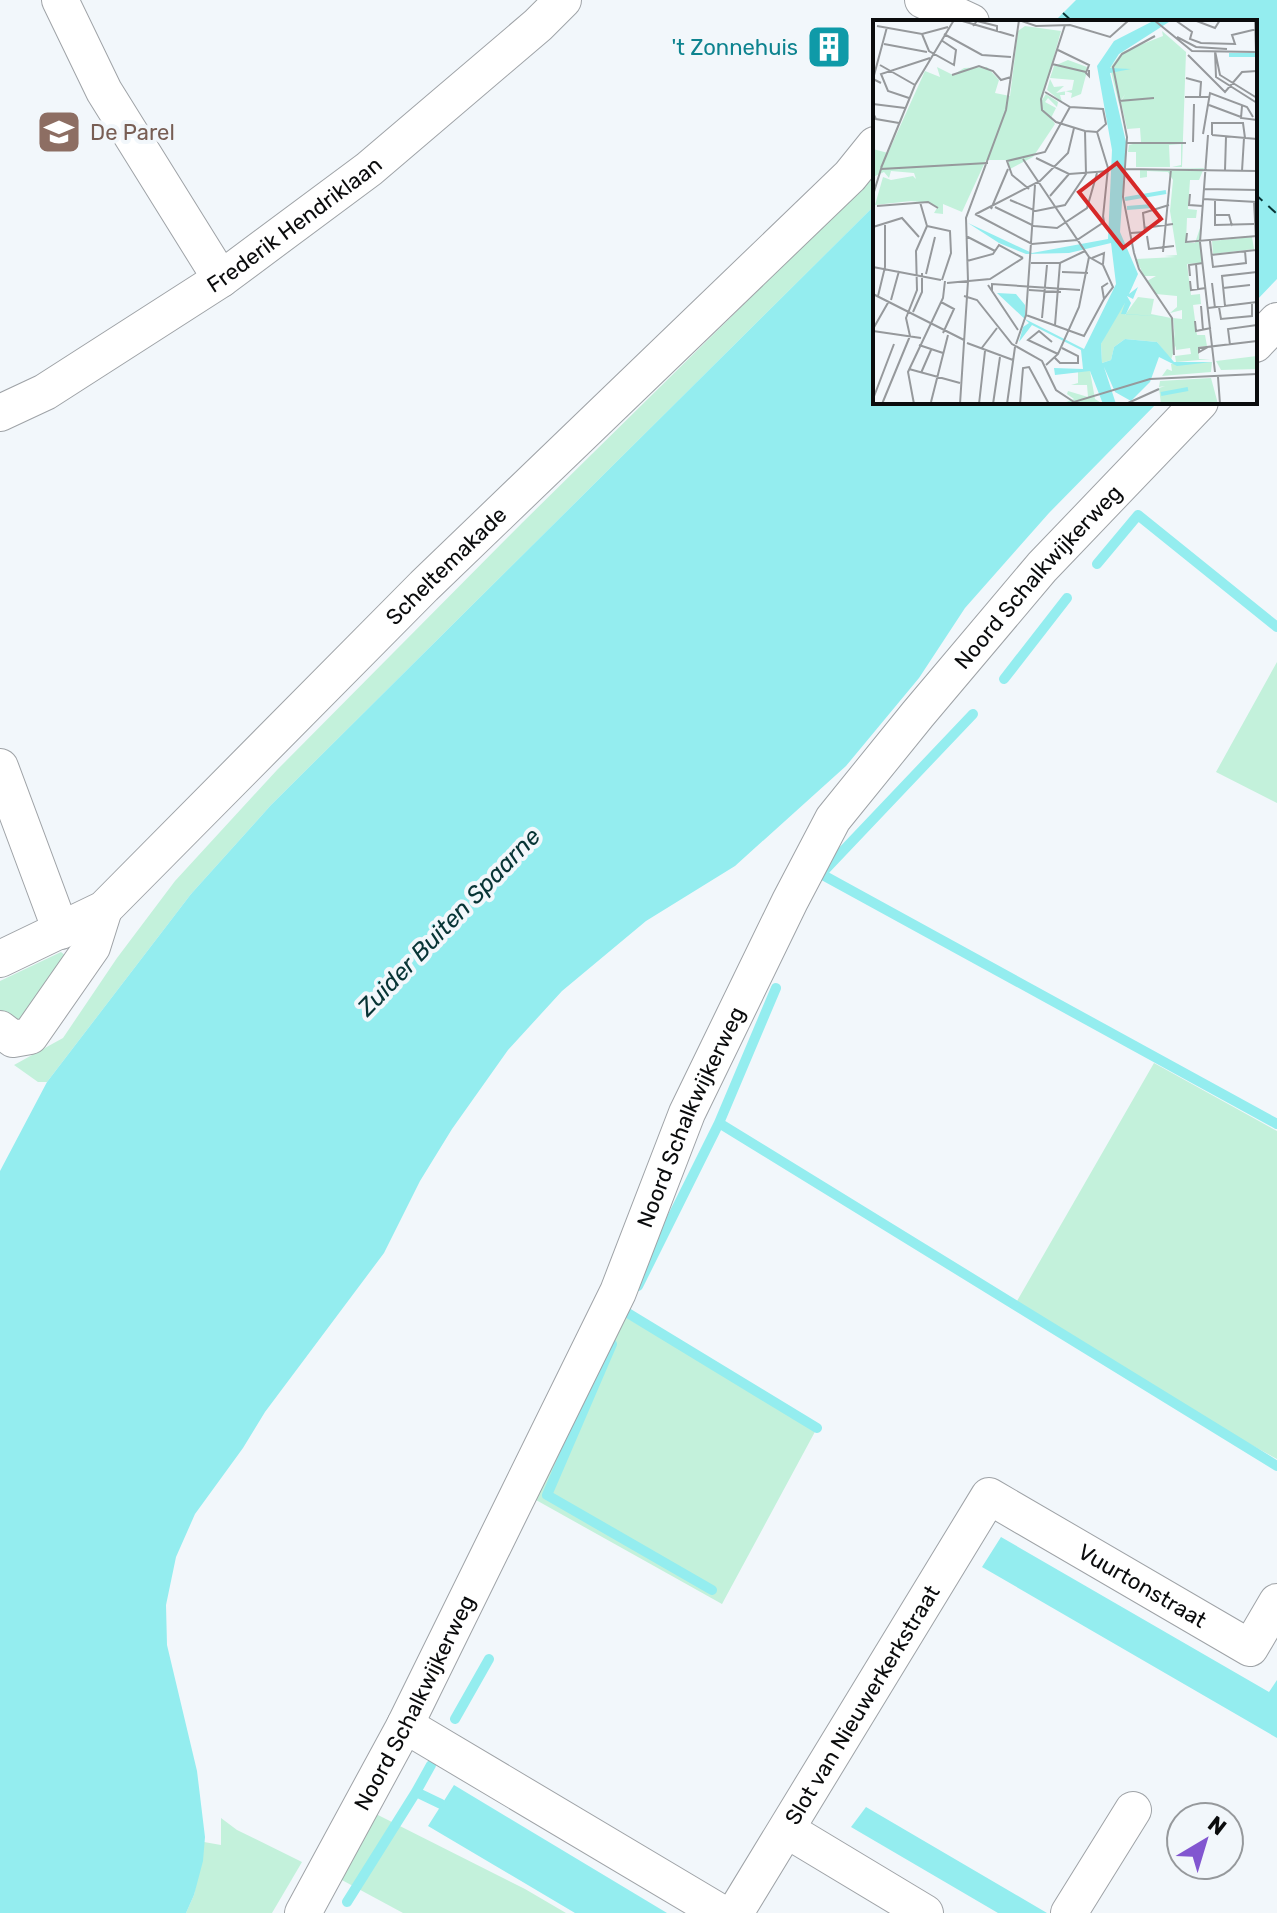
<svg xmlns="http://www.w3.org/2000/svg" width="1277" height="1913" viewBox="0 0 1277 1913" font-family="Rubik,sans-serif">
<style>
.green{fill:#c3f1db}
.water{fill:#94edef}
.lines{fill:none;stroke-linecap:round;stroke-linejoin:round}
.stream{stroke:#94edef;stroke-width:10}
.ferry{stroke:#073435;stroke-width:2;stroke-dasharray:10 8;stroke-linecap:butt}
.minor-casing{stroke:#9fa3a7;stroke-width:38}
.minor{stroke:#fff;stroke-width:36}
.labels{text-anchor:middle;stroke-width:8;stroke-linejoin:round;paint-order:stroke}
.culture-label{font-size:22px;fill:#0d838f;stroke:#f2f7fb;text-anchor:end}
.education-label{font-size:22px;fill:#785e54;stroke:#f2f7fb;text-anchor:start}
.street-label{font-size:22px;fill:#0b0c0d;stroke:#f2f7fb}
.water-label{font-size:24px;font-style:italic;fill:#073435;stroke:#f2f7fb}
.inset-river{fill:none;stroke:#94edef;stroke-width:4}
.inset-road{fill:none;stroke:#96999c;stroke-width:2}
.view{fill:#d62828;fill-opacity:0.15;stroke:#d62828;stroke-width:4}
.inset-edge{fill:none;stroke:#0b0c0d;stroke-width:4}
</style>
<rect width="100%" height="100%" fill="#f2f7fb"/>
<path class="green" d="M875,175V205L271,805L191,894L47,1082H38L14,1065L63,1038L117,958L175,881L277,770L522,523Z
M1277,662V803L1216,772Z
M61,952L66,956L19,1028L0,1012V981Z
M1154,1063L1277,1131V1459L1090,1356L1017,1301Z
M615,1311L817,1428L722,1604L536,1500Z
M376,1814L525,1889L566,1913H403L340,1879Z
M221,1818L237,1830L302,1862L272,1913H186L194,1895L204,1842L221,1845Z"/>
<path class="water" d="M1076,0H1277V279L1255,302V22H1054Z
M875,205V402H1158L1049,513L965,608L919,678L846,766L735,866L646,921L562,991L508,1050L452,1129L420,1181L384,1253L265,1412L243,1448L195,1514L176,1557L166,1605L167,1645L197,1771L205,1837L203,1861L194,1895L186,1913H0V1171L47,1082L191,894L271,805Z
M1001,1537L1269,1692L1277,1680V1738L982,1567Z
M454,1785L667,1913H575L428,1826Z
M866,1807L1047,1913H998L851,1827Z"/>
<g class="lines">
<path class="stream" d="M1097,564L1138,515L1277,627
M1004,679L1067,598
M973,714L821,874L1277,1124
M776,988L719,1123L1277,1466
M638,1286L719,1123
M626,1312L817,1428
M612,1344L547,1495L712,1590
M455,1719L489,1659
M431,1765L416,1792L441,1804
M347,1902L416,1792"/>
<path class="ferry" d="M1063,13L1073,22
M1255,194L1277,214"/>
<g class="minor-casing">
<g id="minor">
<path d="M60,0L104,91L221,279"/>
<path d="M923,0L971,22"/>
<path d="M1255,344L1277,321"/>
<path id="s1" d="M0,413L45,392L221,279L369,169L538,25L563,0"/>
<path d="M0,767L61,931"/>
<path id="s2" d="M0,959L104,909L424,586L850,176L875,145"/>
<path d="M0,1029L13,1039L30,1036L92,947L104,909"/>
<path d="M405,1725L721,1913"/>
<path d="M787,1830L925,1913"/>
<path id="s3" d="M303,1913L405,1725L618,1292L687,1113L790,901L833,819L918,714L1042,567L1200,402"/>
<path id="s4" d="M735,1913L989,1496L1250,1648L1277,1602"/>
<path d="M1069,1913L1133,1810"/>
</g>
</g>
<use href="#minor" class="minor"/>
</g>
<defs>
<g id="building-square" transform="scale(2.3)"><rect x="-9" y="-9" width="18" height="18" rx="4" fill="#0f9aa8" stroke="#f2f7fb"/><path d="M-4-6H4V6H1V3H-1V6H-4ZM-2.5-4.3h1.7v1.8h-1.7ZM.8-4.3h1.7v1.8H.8ZM-2.5-1h1.7V.8h-1.7ZM.8-1h1.7V.8H.8Z" fill="#fff"/></g>
<g id="school-square" transform="scale(2.3)"><rect x="-9" y="-9" width="18" height="18" rx="4" fill="#8d6e63" stroke="#f2f7fb"/><path d="M0-5L7-2L0 1L-7-2ZM-4 1L0 2.5L4 1V4Q0 6-4 4Z" fill="#fff"/></g>
</defs>
<g fill-rule="evenodd">
<use href="#building-square" x="829" y="47"/>
<use href="#school-square" x="59" y="132"/>
</g>
<g class="labels">
<g class="culture-label">
<text x="798" y="55">'t Zonnehuis</text>
</g>
<g class="education-label">
<text x="90" y="140">De Parel</text>
</g>
<g class="street-label">
<text dy="8" stroke="none"><textPath href="#s1" startOffset="350">Frederik Hendriklaan</textPath></text>
<text dy="8" stroke="none"><textPath href="#s2" startOffset="600">Scheltemakade</textPath></text>
<text dy="8" stroke="none"><textPath href="#s3" startOffset="1534">Noord Schalkwijkerweg</textPath></text>
<text dy="8" stroke="none"><textPath href="#s3" startOffset="886">Noord Schalkwijkerweg</textPath></text>
<text dy="8" stroke="none"><textPath href="#s4" startOffset="666">Vuurtonstraat</textPath></text>
<text dy="8" stroke="none"><textPath href="#s3" startOffset="238">Noord Schalkwijkerweg</textPath></text>
<text dy="8" stroke="none"><textPath href="#s4" startOffset="244">Slot van Nieuwerkerkstraat</textPath></text>
</g>
<g class="water-label">
<text transform="translate(449 922) rotate(-46)" y="8">Zuider Buiten Spaarne</text>
</g>
</g>
<g transform="translate(873 20)">
<rect width="384" height="384" fill="#f2f7fb"/>
<path d="M152,6L188,11L169,80L173,74L185,82L184,87L175,78L172,82L183,88L178,98L182,104L160,137L137,149L135,140H113L89,192L70,184V194L61,193L64,188L58,183L38,181L2,185L10,157L18,160L40,156L43,159L41,153L18,151L16,158L11,152L0,157V129L15,133L52,51L67,57L64,47L80,55L91,48L114,47L126,60L122,73L137,76L145,11ZM289,11L313,32L309,147H299L308,145V124L296,125L297,147H263V132H255L256,125L268,122L267,108L254,109L248,82L252,74L246,84L237,48L249,32L290,16ZM195,40L214,47L213,55L208,74L198,78L199,73L192,71V75H187L189,82L174,70L177,59L181,67L191,66L183,73L199,70L201,60L177,58L181,46ZM331,148L326,160H317L315,189L324,190L323,198H314L313,222L322,223L327,208L329,243L314,244L318,275L327,274L328,284L320,285L324,315H332L334,326L325,327L326,339H338L303,342L302,336L318,334L317,328L303,330L300,298L309,299V290L297,293L304,287V276L283,274L274,261L283,256H271L263,239L303,237L291,236L304,235L297,191L300,160L295,152L274,151V157L267,158V150ZM379,217L381,229L340,234L339,221ZM265,277L281,279L278,294L298,298L303,324L298,340L284,322L252,319L241,327L238,340L229,343L228,324L237,305L252,283V295ZM384,336V349L348,350L343,341ZM339,342L338,352L289,356L294,349L299,351L298,344ZM205,351H217L222,379L230,384H188L201,379L194,374L195,371L215,377L214,365H198L205,363ZM338,358L345,384H288L286,368L292,366L286,367L287,361Z" fill="#c3f1db"/>
<path d="M282,0H299L246,34L237,48L258,49L237,53L253,122L247,212L265,254L256,274L265,267L260,279L254,276L258,283L253,294L298,297L248,294L252,283L228,324L229,343L238,340L241,327L252,319L284,322L301,342H339L304,346L286,337L277,362L258,381L242,372L231,347L243,384H230L217,351L182,355L181,348L210,349L208,330L159,305L146,322L150,307L156,303L124,273L143,274L152,285V299L211,329L243,264L238,223L196,233L153,234L126,223L95,203L159,233L235,219L239,130L224,46L241,21Z" fill="#94edef"/>
<path class="inset-river" d="M356,35H384M252,179L293,172M254,188L279,186M288,374L315,369"/>
<path class="inset-road" d="M86,0L141,16M281,0L319,31L384,32M302,0L319,12L317,19L328,23L362,24L359,15L384,9M321,0L342,8L347,0M382,0L383,32M4,6L49,14L75,7M100,6L104,1L124,6V12M49,14L56,31L81,45L83,30L68,20M71,14L109,35L138,37M282,16L249,34L240,47L254,117L250,177L261,233L266,249L299,298L301,335M304,17L323,27L354,29M11,24L54,32M185,30L216,45L213,53L216,56V50M342,31L343,57L384,83M342,31L347,55L384,78M315,35L352,72L369,52L384,51M179,44L213,52M7,45L42,65M79,55L106,46L120,51L128,60L138,57M313,58L328,62L327,76M8,63L0,59L14,7M172,72L197,87L230,89L233,104L224,112L212,111L183,102L169,90L168,79L192,5M312,77H337M36,78L15,71L8,54L57,38M246,81L281,78M0,84L32,88M336,85L368,97M369,86L368,98L384,100M0,93L3,99L26,103M224,112L235,148L230,197M330,114L337,73L374,87L380,97M335,115L327,222L342,352M339,115V103H370L372,118M339,115L384,119M320,122L321,84M254,123H313M163,138L196,154L236,151M150,139L216,237L230,245L240,267L231,279L229,267L235,263M8,148L42,65L81,0M251,149L384,151M352,150L353,117M369,151L371,118M156,169L139,155L134,141L172,132L197,87M331,169L384,170M317,174L316,185L330,186M0,175L8,149L115,143M177,176L196,154M330,179L384,182M137,180L163,191L192,185L213,154L212,111M342,180V205L381,204M381,181L384,238M47,182L54,206M4,186L55,182L65,188M122,187L161,206L184,208L214,188L224,153M118,189L135,149M102,194L159,224L204,220L231,202L230,196M103,194L167,161L195,133L201,108M342,195H356L359,206M54,206L77,211L78,233L69,260M0,207L29,198L46,217M271,208L300,204M258,213L272,212L270,193L296,185M314,213L313,222L384,216M93,216L122,231M274,216L276,229L301,226M337,221L340,247L373,243L372,231M290,232L298,149M338,235L383,230M219,238L231,233L230,244M94,241L120,234L126,225L150,238M158,243H187L212,231M323,244L325,269M0,247L68,260M189,252L215,253M53,254L62,217M317,256L316,245L330,243M317,261L318,270L333,268M74,263L117,259L150,238M339,263L342,288M115,265L119,271V264L207,270M350,268L377,265M156,270L188,272M119,271L145,310M0,274L91,320M5,276L12,247V205M91,276L104,280L139,324L169,341L183,370L201,382L277,359L384,354M18,280L26,251M68,282L81,289L70,313M328,286L330,310M352,286L349,256L384,252M346,287L348,299L379,296V283M335,288L384,282M40,292L49,272V253M153,295L211,316L231,279M169,298L174,245M322,301L323,311L338,308M182,305L187,243M0,309L16,281M0,311L48,318M37,316L33,298L44,270L43,231L54,206M179,322L166,311L155,320L185,334M94,323L140,340M143,324L153,295L162,165M46,325L70,333M357,325L355,309L384,305M335,327L326,332V328L384,321M108,329L124,308M182,338L187,343H205V336L189,328M173,345L185,334L206,287L216,237M36,349L87,363M48,353L58,330M345,357L347,384M0,379L21,324M58,382L75,315M255,383L286,369M9,384L37,316M41,384L35,352L70,278L72,261M87,384L95,261L93,198L133,90L146,0L163,6L197,5L237,17L256,0M106,384L112,331M120,384L127,337M134,384L142,327M147,384L150,348L156,347L176,384"/>
<path class="view" d="M244,143L288,199L250,228L206,172Z"/>
<rect width="384" height="384" class="inset-edge"/>
</g>
<g transform="translate(1205 1841) rotate(38)"><circle r="38" fill="#f2f7fb" stroke="#96999c" stroke-width="2"/>
<path d="M0-6L14 30L0 20L-14 30Z" fill="#8256d0"/>
<text y="-12" font-size="22" font-weight="bold" text-anchor="middle" fill="#0b0c0d">N</text>
</g>
</svg>
